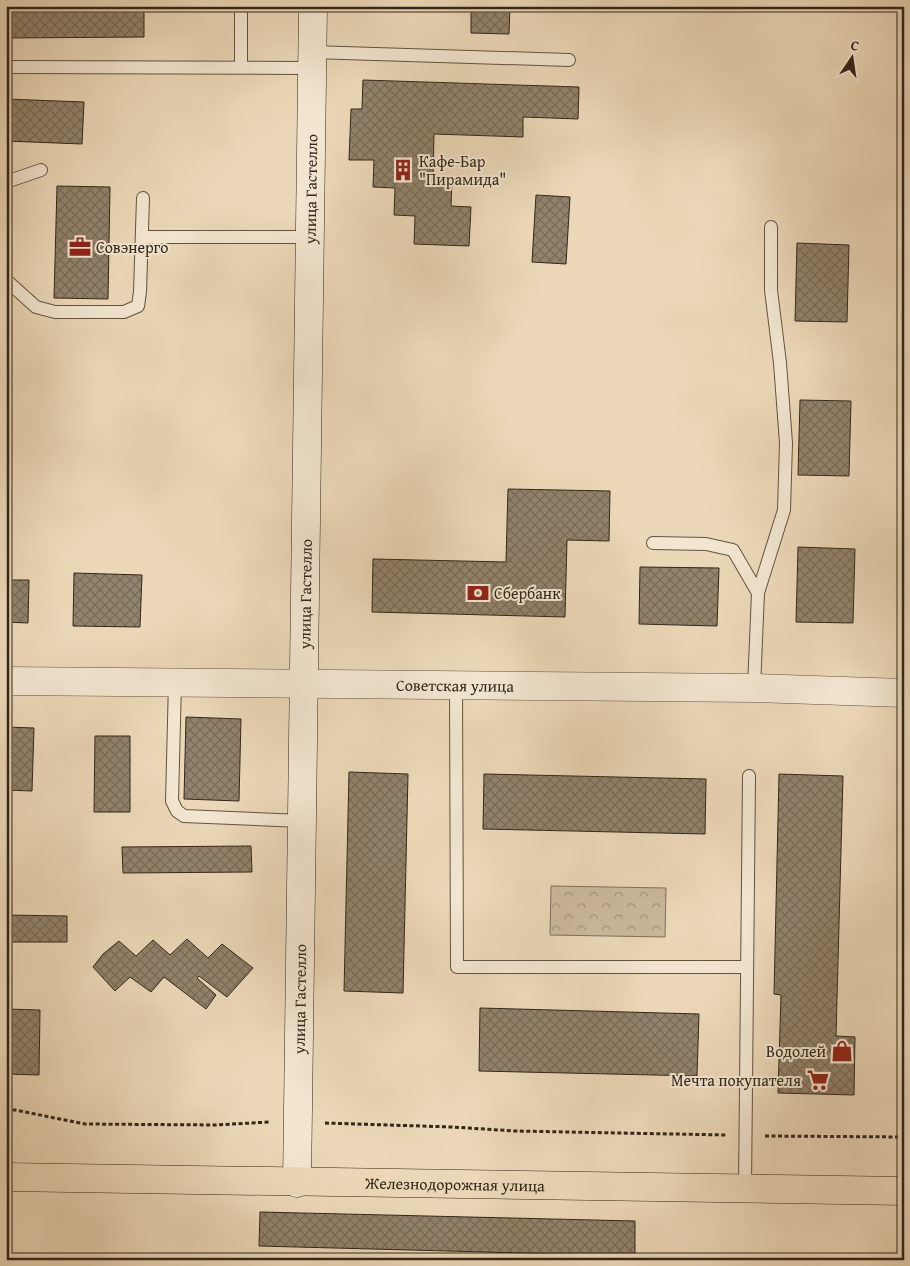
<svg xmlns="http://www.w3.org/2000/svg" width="910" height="1266" viewBox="0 0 910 1266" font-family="'Gentium Book Plus',serif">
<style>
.park{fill:url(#park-crowns);stroke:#7e705c}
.building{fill:url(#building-cross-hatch);stroke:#31271a}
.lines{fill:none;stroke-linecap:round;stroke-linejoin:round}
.service-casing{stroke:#605342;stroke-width:14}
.tertiary-casing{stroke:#605342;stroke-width:29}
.secondary-casing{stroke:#31271a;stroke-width:29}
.primary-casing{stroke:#31271a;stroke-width:29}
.path{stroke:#31271a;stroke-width:3;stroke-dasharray:4 2.5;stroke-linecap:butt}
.service{stroke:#f3e6d1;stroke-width:12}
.tertiary{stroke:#f3e6d1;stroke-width:28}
.secondary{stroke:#f3e6d1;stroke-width:28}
.primary{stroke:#ecd8b8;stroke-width:28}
.labels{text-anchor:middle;stroke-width:4;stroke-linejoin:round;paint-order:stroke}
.poi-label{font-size:16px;fill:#31271a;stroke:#f3e6d1;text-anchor:start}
.street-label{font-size:16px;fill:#31271a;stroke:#f3e6d1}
</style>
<defs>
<pattern id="park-crowns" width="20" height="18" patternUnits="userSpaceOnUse" patternTransform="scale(1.25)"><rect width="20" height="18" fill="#ccba9d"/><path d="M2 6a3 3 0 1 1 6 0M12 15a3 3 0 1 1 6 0" fill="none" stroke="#a6977f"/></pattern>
<pattern id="building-cross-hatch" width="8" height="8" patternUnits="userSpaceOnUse" patternTransform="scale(1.25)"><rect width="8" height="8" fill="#92836c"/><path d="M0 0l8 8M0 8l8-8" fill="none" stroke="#786b58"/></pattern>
</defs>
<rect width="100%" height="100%" fill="#ecd8b8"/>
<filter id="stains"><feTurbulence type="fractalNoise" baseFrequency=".004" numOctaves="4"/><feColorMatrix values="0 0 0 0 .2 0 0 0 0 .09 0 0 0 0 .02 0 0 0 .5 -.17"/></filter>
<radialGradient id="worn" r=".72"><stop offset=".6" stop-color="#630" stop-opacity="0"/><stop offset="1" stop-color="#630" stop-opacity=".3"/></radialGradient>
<path class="park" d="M551,886L666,888L665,937L550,935Z"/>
<path class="building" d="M6,6H144V37L6,38Z
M471,6H510L509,34L471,33Z
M363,80L579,87L578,119L523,117V137L434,134L433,180H452L451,206L471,207L469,246L414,244L415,216L394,215L395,188L373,187L374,160H349L351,109H362Z
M6,99L84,102L82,144L6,141Z
M57,186L110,187L108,299L54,298Z
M536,195L570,197L566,264L532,262Z
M797,243L849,245L847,322L795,321Z
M800,400L851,401L849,476L798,475Z
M508,489L610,491L609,541L567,540L565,617L372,612L373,559L506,562Z
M798,547L855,549L853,623L796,622Z
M640,567L719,568L717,626L639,624Z
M74,573L142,575L140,627L73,626Z
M6,580H29L28,623L6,622Z
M186,717L241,719L239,801L184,799Z
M6,727L34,728L32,791L6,790Z
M95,736H130V812H94Z
M349,772L408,774L403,993L344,991Z
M484,774L706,779L705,834L483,829Z
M779,774L843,776L836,1036L855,1037L854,1095L778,1093L781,995L774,994Z
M251,846L252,872L123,873L122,847Z
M6,915L67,916V942H6Z
M187,939L208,958L222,944L253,968L227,997L199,976L197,978L216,995L206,1009L164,977L151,992L130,977L115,991L93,967L103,954L119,941L136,956L153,940L170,955Z
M480,1008L699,1014L697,1076L479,1071Z
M6,1009L40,1010L39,1075L6,1074Z
M260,1212L635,1221V1256L259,1246Z"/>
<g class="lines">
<g class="service-casing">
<path id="service" d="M312,52L569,60
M6,67L312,68
M241,67V6
M6,182L41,170
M142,237H309
M6,280L36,307L55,312H124L138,306L140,292L143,198
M653,543L706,544L733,550L758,593
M175,682L172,801L177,811L184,816L302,821
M456,685L457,967H746
M754,688L758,593L784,510L786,443L780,363L771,290V227
M745,1189L749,776"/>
</g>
<g class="tertiary-casing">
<g id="tertiary">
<path id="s1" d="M6,681L754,688L904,693"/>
</g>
</g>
<g class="secondary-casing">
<g id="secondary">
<path id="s2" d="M297,1183L313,6"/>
</g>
</g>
<g class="primary-casing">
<g id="primary">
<path id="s3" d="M6,1177L904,1191"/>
</g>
</g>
<path class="path" d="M6,1110H15L85,1124L216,1125L269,1122
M325,1123L452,1127L515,1131L726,1135
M765,1136L904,1137"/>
<use href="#service" class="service"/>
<use href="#tertiary" class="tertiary"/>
<use href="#secondary" class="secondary"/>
<use href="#primary" class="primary"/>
</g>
<defs>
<g id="building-bare" transform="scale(1.725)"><path d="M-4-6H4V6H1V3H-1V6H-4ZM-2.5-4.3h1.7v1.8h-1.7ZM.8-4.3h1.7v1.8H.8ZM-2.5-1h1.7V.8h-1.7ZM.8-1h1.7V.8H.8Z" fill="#8f2418" stroke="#f3e6d1" stroke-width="2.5" paint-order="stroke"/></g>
<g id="office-bare" transform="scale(1.725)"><path d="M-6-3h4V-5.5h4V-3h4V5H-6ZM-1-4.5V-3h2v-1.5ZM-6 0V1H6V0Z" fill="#8f2418" stroke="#f3e6d1" stroke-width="2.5" paint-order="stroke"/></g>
<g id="bank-bare" transform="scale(1.725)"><path d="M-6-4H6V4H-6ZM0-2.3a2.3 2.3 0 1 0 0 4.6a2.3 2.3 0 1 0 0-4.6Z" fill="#8f2418" stroke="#f3e6d1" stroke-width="2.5" paint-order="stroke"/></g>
<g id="shop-bare" transform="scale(1.725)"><path d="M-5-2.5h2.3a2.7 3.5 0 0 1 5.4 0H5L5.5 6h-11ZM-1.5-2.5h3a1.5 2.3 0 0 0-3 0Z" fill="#8f2418" stroke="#f3e6d1" stroke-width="2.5" paint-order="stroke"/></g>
<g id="supermarket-bare" transform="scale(1.725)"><path d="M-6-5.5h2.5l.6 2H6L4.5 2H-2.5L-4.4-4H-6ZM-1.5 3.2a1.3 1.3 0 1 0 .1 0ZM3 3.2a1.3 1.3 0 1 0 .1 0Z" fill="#8f2418" stroke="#f3e6d1" stroke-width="2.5" paint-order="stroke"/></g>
</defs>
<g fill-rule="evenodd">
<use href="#building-bare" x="403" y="170"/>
<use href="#office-bare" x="80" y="247"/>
<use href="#bank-bare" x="478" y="593"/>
<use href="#shop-bare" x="842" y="1051"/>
<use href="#supermarket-bare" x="818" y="1080"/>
</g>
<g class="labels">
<g class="poi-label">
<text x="419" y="167">Кафе-Бар<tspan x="419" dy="18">"Пирамида"</tspan></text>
<text x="96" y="253">Совэнерго</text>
<text x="494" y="599">Сбербанк</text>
<text x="826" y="1057" text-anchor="end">Водолей</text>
<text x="801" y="1086" text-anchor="end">Мечта покупателя</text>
</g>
<g class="street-label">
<text dy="6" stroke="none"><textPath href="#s2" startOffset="994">улица Гастелло</textPath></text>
<text dy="6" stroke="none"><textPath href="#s2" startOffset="589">улица Гастелло</textPath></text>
<text dy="6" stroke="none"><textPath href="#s1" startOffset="449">Советская улица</textPath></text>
<text dy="6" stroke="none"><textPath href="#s2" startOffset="184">улица Гастелло</textPath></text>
<text dy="6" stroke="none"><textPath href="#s3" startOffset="449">Железнодорожная улица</textPath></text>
</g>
</g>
<rect width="910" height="1266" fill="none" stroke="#ecd8b8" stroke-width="25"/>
<rect x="8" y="8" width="895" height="1251" fill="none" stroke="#31271a" stroke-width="2.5"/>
<rect x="12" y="12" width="885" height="1241" fill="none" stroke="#31271a"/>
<g transform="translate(852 58) rotate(13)" stroke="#f3e6d1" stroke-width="4" paint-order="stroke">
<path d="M0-4L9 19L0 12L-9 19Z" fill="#31271a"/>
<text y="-8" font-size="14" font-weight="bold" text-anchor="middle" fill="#31271a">С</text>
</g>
<rect width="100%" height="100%" filter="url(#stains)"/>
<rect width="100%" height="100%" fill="url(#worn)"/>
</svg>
